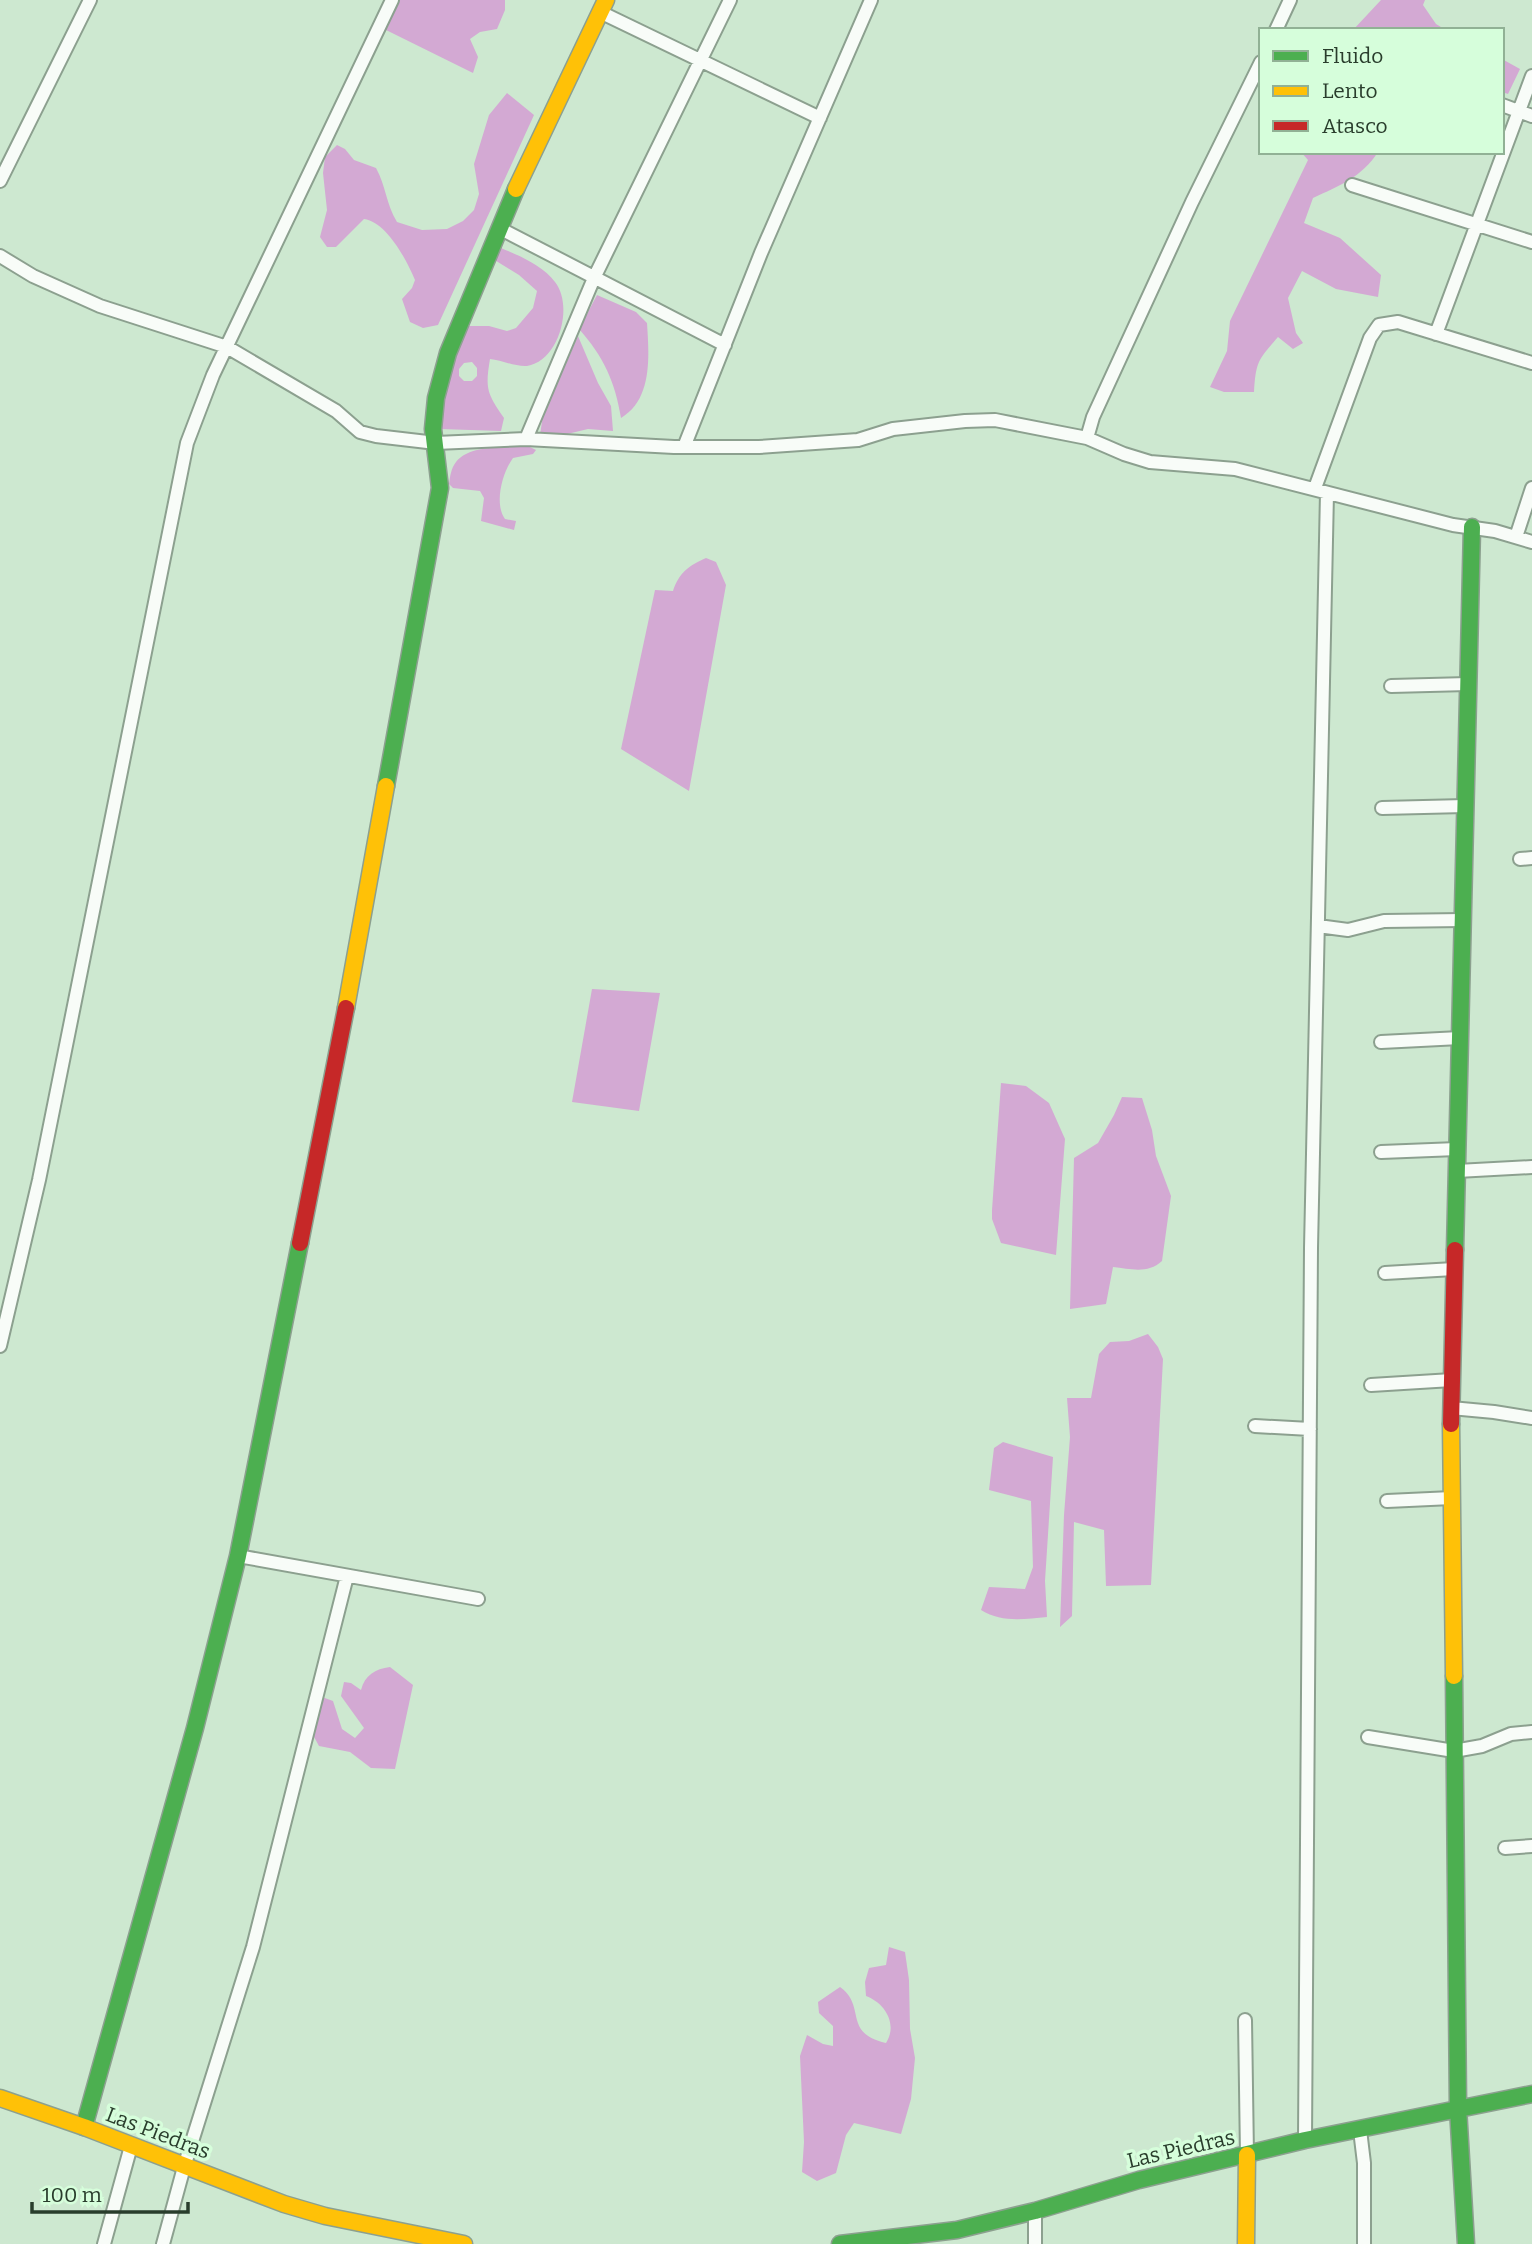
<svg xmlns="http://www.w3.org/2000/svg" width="1532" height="2244" viewBox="0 0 1532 2244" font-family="Bitter,serif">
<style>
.forest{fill:#d3a9d3;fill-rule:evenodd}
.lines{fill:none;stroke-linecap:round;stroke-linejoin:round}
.street-casing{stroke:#8ca08f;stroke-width:16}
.fast-casing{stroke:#8ca08f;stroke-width:19}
.slow-casing{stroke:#8ca08f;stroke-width:19}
.jam-casing{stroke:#8ca08f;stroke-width:19}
.street{stroke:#f8fcf8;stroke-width:12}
.fast{stroke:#4caf50;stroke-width:16}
.slow{stroke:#ffc107;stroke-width:16}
.jam{stroke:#c62828;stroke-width:16}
.labels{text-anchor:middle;stroke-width:7;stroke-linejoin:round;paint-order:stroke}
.street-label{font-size:21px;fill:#293d2c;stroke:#d6fedb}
</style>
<rect width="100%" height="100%" fill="#cde8d0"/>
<path class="forest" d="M400,0H505V10L497,29L480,32L470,39L478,57L473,73L386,30Z
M1381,0H1425L1423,5L1436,24L1446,30H1353Z
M1502,59L1520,69L1508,94L1502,92Z
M507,93L534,115L438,325L423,328L410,322L402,299L412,288L415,280C407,261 387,222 364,219L336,247H327L320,237L327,210L323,173L325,157L337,145L345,149L354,160L376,168C386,186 386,204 397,222L422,230L447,229L463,221L474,210L479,194L474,164L489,115Z
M1301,152H1378C1362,177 1339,186 1313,198L1304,223L1340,238L1381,275L1378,297L1336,289L1302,271L1288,298L1296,333L1303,343L1293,349L1278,337C1258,360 1256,361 1254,392H1224L1210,387L1227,351L1230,321L1308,160Z
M501,248C520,256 542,265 555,282C574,306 559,361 527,366C516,367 501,360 490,359C485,389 487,393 504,418L501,431L440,429C440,395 453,356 469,326H489L507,331L516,328L533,308L537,291L519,275L493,259L495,250ZM472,362L477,368V376L472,381H464L459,376V369L464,363Z
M597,295L636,312L647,323C649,355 653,399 621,418C615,382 604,357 579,329Z
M578,336L598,383L611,406L613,431L588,429L563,435H540L543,415Z
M528,446L536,450L533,454L513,458C502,473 494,504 505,519L516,521L514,530L481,521L484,498L480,491L453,488L449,484C450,477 451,468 456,462C470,444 507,448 528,446Z
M706,558L716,562L726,585L689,791L621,749L655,590L673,591C679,573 688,566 706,558Z
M592,989L660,993L639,1111L572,1102Z
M1001,1083L1026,1086L1049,1103L1065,1139L1056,1255L1001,1243L992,1219V1210Z
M1122,1097L1142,1098L1152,1130L1156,1156L1171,1196L1162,1261C1148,1274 1131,1269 1113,1267L1106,1304L1070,1309L1074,1158L1098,1143L1114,1115Z
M1148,1334L1158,1347L1163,1359L1151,1585L1106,1586L1104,1530L1074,1522L1072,1616L1060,1627L1064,1515L1070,1437L1067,1398H1091L1099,1354L1110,1342L1129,1341Z
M1003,1442L1053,1457L1045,1581L1047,1617C1024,1619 1002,1623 981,1610L989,1587L1025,1589L1033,1567L1031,1501L989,1490L994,1448Z
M390,1667L413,1685L395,1769L371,1768L350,1752L319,1746L313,1735L322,1697L333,1701L342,1729L355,1738L364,1728L341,1696L344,1682L351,1683L361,1690C365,1675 375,1669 390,1667Z
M889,1947L905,1952L909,1980L910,2029L915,2058L911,2099L901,2134L854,2123L846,2135L836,2173L817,2181L802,2172L804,2142L800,2056L807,2035L823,2044L833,2046V2026L819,2013L818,2002L840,1987C867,2006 842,2033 886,2043C898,2024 885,2003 866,1996L865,1982L869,1968L886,1965Z"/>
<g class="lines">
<g class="street-casing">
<path id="street" d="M600,12L820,118
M1276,30L1290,0
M1502,105L1532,116
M0,181L90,0
M1352,185L1532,242
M499,228L725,345
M0,256L33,276L100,306L227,347L336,411L360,432L376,436L436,443L526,439L674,447H759L858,440L893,429L965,421L995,420L1087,438L1124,454L1150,462L1235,469L1453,525L1495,531L1532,542
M1436,334L1532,76
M1087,438L1093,417L1192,202L1261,62
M526,439L594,278L730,0
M684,447L761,253L871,0
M1315,488L1370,338L1379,325L1398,322L1532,363
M1516,537L1532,488
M1391,686L1468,684
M1382,808L1465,806
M1520,859L1532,858
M1318,926L1348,930L1384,921L1463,920
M1381,1042L1460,1038
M1381,1152L1457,1149
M1457,1171L1532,1167
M1385,1273L1454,1269
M0,1346L39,1180L187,443L213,375L392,0
M1371,1385L1452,1380
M1451,1408L1494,1412L1532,1418
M1255,1426L1310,1429
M1387,1501L1452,1498
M238,1556L478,1599
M1368,1737L1454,1751L1482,1746L1511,1734L1532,1732
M1505,1848L1532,1846
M1245,2020L1247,2155
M1360,2130L1364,2163V2244
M1305,2140L1311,1248L1327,493
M104,2244L131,2146
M163,2244L184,2167L253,1947L347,1576
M1035,2244V2211"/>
</g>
<g class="fast-casing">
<path id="fast" d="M386,786L440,488L433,429L436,398L448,353L516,189
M1455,1250L1472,527
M1454,1676L1458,2108L1466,2244
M84,2127L195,1728L238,1556L300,1243
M840,2244L957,2230L1035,2211L1139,2180L1305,2140L1532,2094"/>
</g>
<g class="slow-casing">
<path id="slow" d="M516,189L606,0
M346,1008L386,786
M1451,1424L1454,1676
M0,2098L84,2127L284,2204L325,2216L464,2244
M1246,2244L1247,2155"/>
</g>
<g class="jam-casing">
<path id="jam" d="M300,1243L346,1008
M1451,1424L1455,1250"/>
</g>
<use href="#street" class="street"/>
<use href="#fast" class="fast"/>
<use href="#slow" class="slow"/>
<use href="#jam" class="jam"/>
</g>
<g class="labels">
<g class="street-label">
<text transform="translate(158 2133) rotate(21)" y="7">Las Piedras</text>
<text transform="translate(1181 2149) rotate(-13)" y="7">Las Piedras</text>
</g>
</g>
<rect x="1259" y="28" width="245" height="126" fill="#d6fedb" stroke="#91b195" stroke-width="2"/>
<rect x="1273" y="51" width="35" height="10" fill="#4caf50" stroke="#91b195" stroke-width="2"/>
<text x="1322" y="63" font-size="21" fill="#293d2c">Fluido</text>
<rect x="1273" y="86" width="35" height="10" fill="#ffc107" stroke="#91b195" stroke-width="2"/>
<text x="1322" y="98" font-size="21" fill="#293d2c">Lento</text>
<rect x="1273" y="121" width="35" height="10" fill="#c62828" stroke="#91b195" stroke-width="2"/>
<text x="1322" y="133" font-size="21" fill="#293d2c">Atasco</text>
<path d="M32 2202v10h156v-10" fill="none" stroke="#293d2c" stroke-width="3.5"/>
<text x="42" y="2202" font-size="21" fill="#293d2c" stroke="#d6fedb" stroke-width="5" paint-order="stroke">100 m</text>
</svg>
